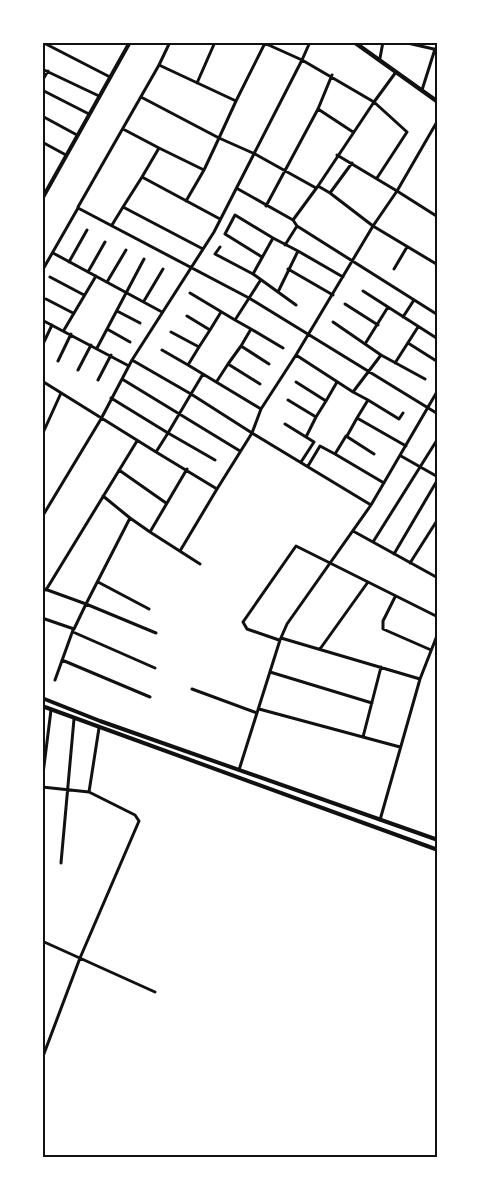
<svg xmlns="http://www.w3.org/2000/svg" width="480" height="1199" viewBox="0 0 480 1199" font-family="'Source Sans 3',sans-serif">
<style>
.lines{fill:none;stroke-linecap:round;stroke-linejoin:round}
.minor{stroke:#111;stroke-width:3}
.tertiary{stroke:#111;stroke-width:4}
.secondary{stroke:#111;stroke-width:4.5}
.neatline{fill:none;stroke:#111;stroke-width:2}
</style>
<rect width="100%" height="100%" fill="#fff"/>
<g class="lines">
<path class="minor" d="M42,42L110,77
M170,42L159,65L236,101L265,43
M310,42L302,60L374,102L318,186
M403,42L438,50
M380,58L383,42
M42,69L99,96
M42,81L48,71
M197,83L215,42
M42,90L89,114
M422,90L435,49
M141,97L219,138L204,170
M236,101L219,138L255,154L316,188
M318,109L353,132
M42,116L77,135
M438,120L397,191L438,217
M123,129L159,148L142,177L220,219
M42,142L66,155
M159,148L204,170L186,201
M377,178L407,132L374,102L396,72
M238,189L293,220L297,226
M330,193L352,163
M266,206L318,109L332,75
M78,207L159,65
M123,207L142,177
M293,220L318,186L330,193L373,226L397,191L337,155
M112,225L123,207L203,249
M273,238L298,251L278,292L253,274Z
M285,245L297,226L438,315
M220,247L215,254L253,274
M298,251L343,277
M53,253L162,312
M262,257L225,234L235,215L273,238
M69,262L87,230
M288,269L333,295
M394,269L407,247
M42,271L78,208L249,298L438,414
M88,272L105,242
M50,277L84,295
M107,282L126,250
M363,291L438,339
M278,292L296,305
M190,293L235,320
M46,299L73,313
M144,301L163,269
M345,304L378,325
M117,311L140,323
M187,316L210,330L221,312
M403,317L414,300
M42,320L129,366
M333,322L381,355L425,379
M107,329L130,342
M251,329L235,320L260,281
M64,330L96,276
M171,332L199,347L210,330
M408,343L438,362
M365,344L388,307
M42,346L52,325
M241,346L251,329L283,348
M97,348L144,259
M162,350L188,365L199,347
M58,361L71,334
M395,363L418,327
M228,364L241,346L269,364
M188,365L261,409
M78,370L91,345
M203,374L191,394L132,360L214,232L302,60L262,42
M122,379L240,451
M98,380L111,355
M42,381L156,452
M217,381L228,364L260,384
M296,382L326,401L337,382
M353,392L296,355L373,226L438,265
M111,398L168,433L191,394L252,433L261,409L296,355
M288,400L316,417L326,401
M368,400L353,392L381,355
M357,418L368,400L399,419L403,413
M285,424L306,437L316,417
M42,435L61,393
M347,436L357,418L406,446
M374,454L346,436L335,454L384,483
M401,456L438,477
M215,460L168,433L156,452L217,489L252,433L371,505
M301,462L314,442L306,437
M308,466L320,446L335,454
M119,470L166,503
M42,517L101,419L132,360
M130,518L150,532L187,469
M353,531L438,578
M150,532L200,564
M373,542L437,440
M180,551L217,489
M394,554L438,479
M410,563L438,519
M98,582L149,609
M42,588L86,604L130,518L103,496
M46,590L137,441
M395,597L383,621V629L431,650
M42,618L74,629L86,604L156,633
M73,632L155,668
M281,638L420,679
M279,640L247,629L243,622L296,546L438,617
M320,649L368,582
M62,660L150,697
M270,672L372,703
M55,680L73,630
M192,689L257,713
M259,709L400,747
M363,737L381,667
M239,770L280,640L287,624L371,505L438,390
M42,782L51,710
M42,787L89,792L135,815L139,821L80,958L42,1059
M89,792L99,728
M380,820L420,679L438,633
M61,863L74,719
M42,941L155,992"/>
<path class="tertiary" d="M42,199L130,42
M42,698L100,721L438,840
M42,706L438,850"/>
<path class="secondary" d="M354,42L438,102"/>
</g>
<rect width="480" height="1199" fill="none" stroke="#ffffff" stroke-width="87"/>
<rect x="44" y="44" width="392" height="1112" class="neatline"/>
</svg>
